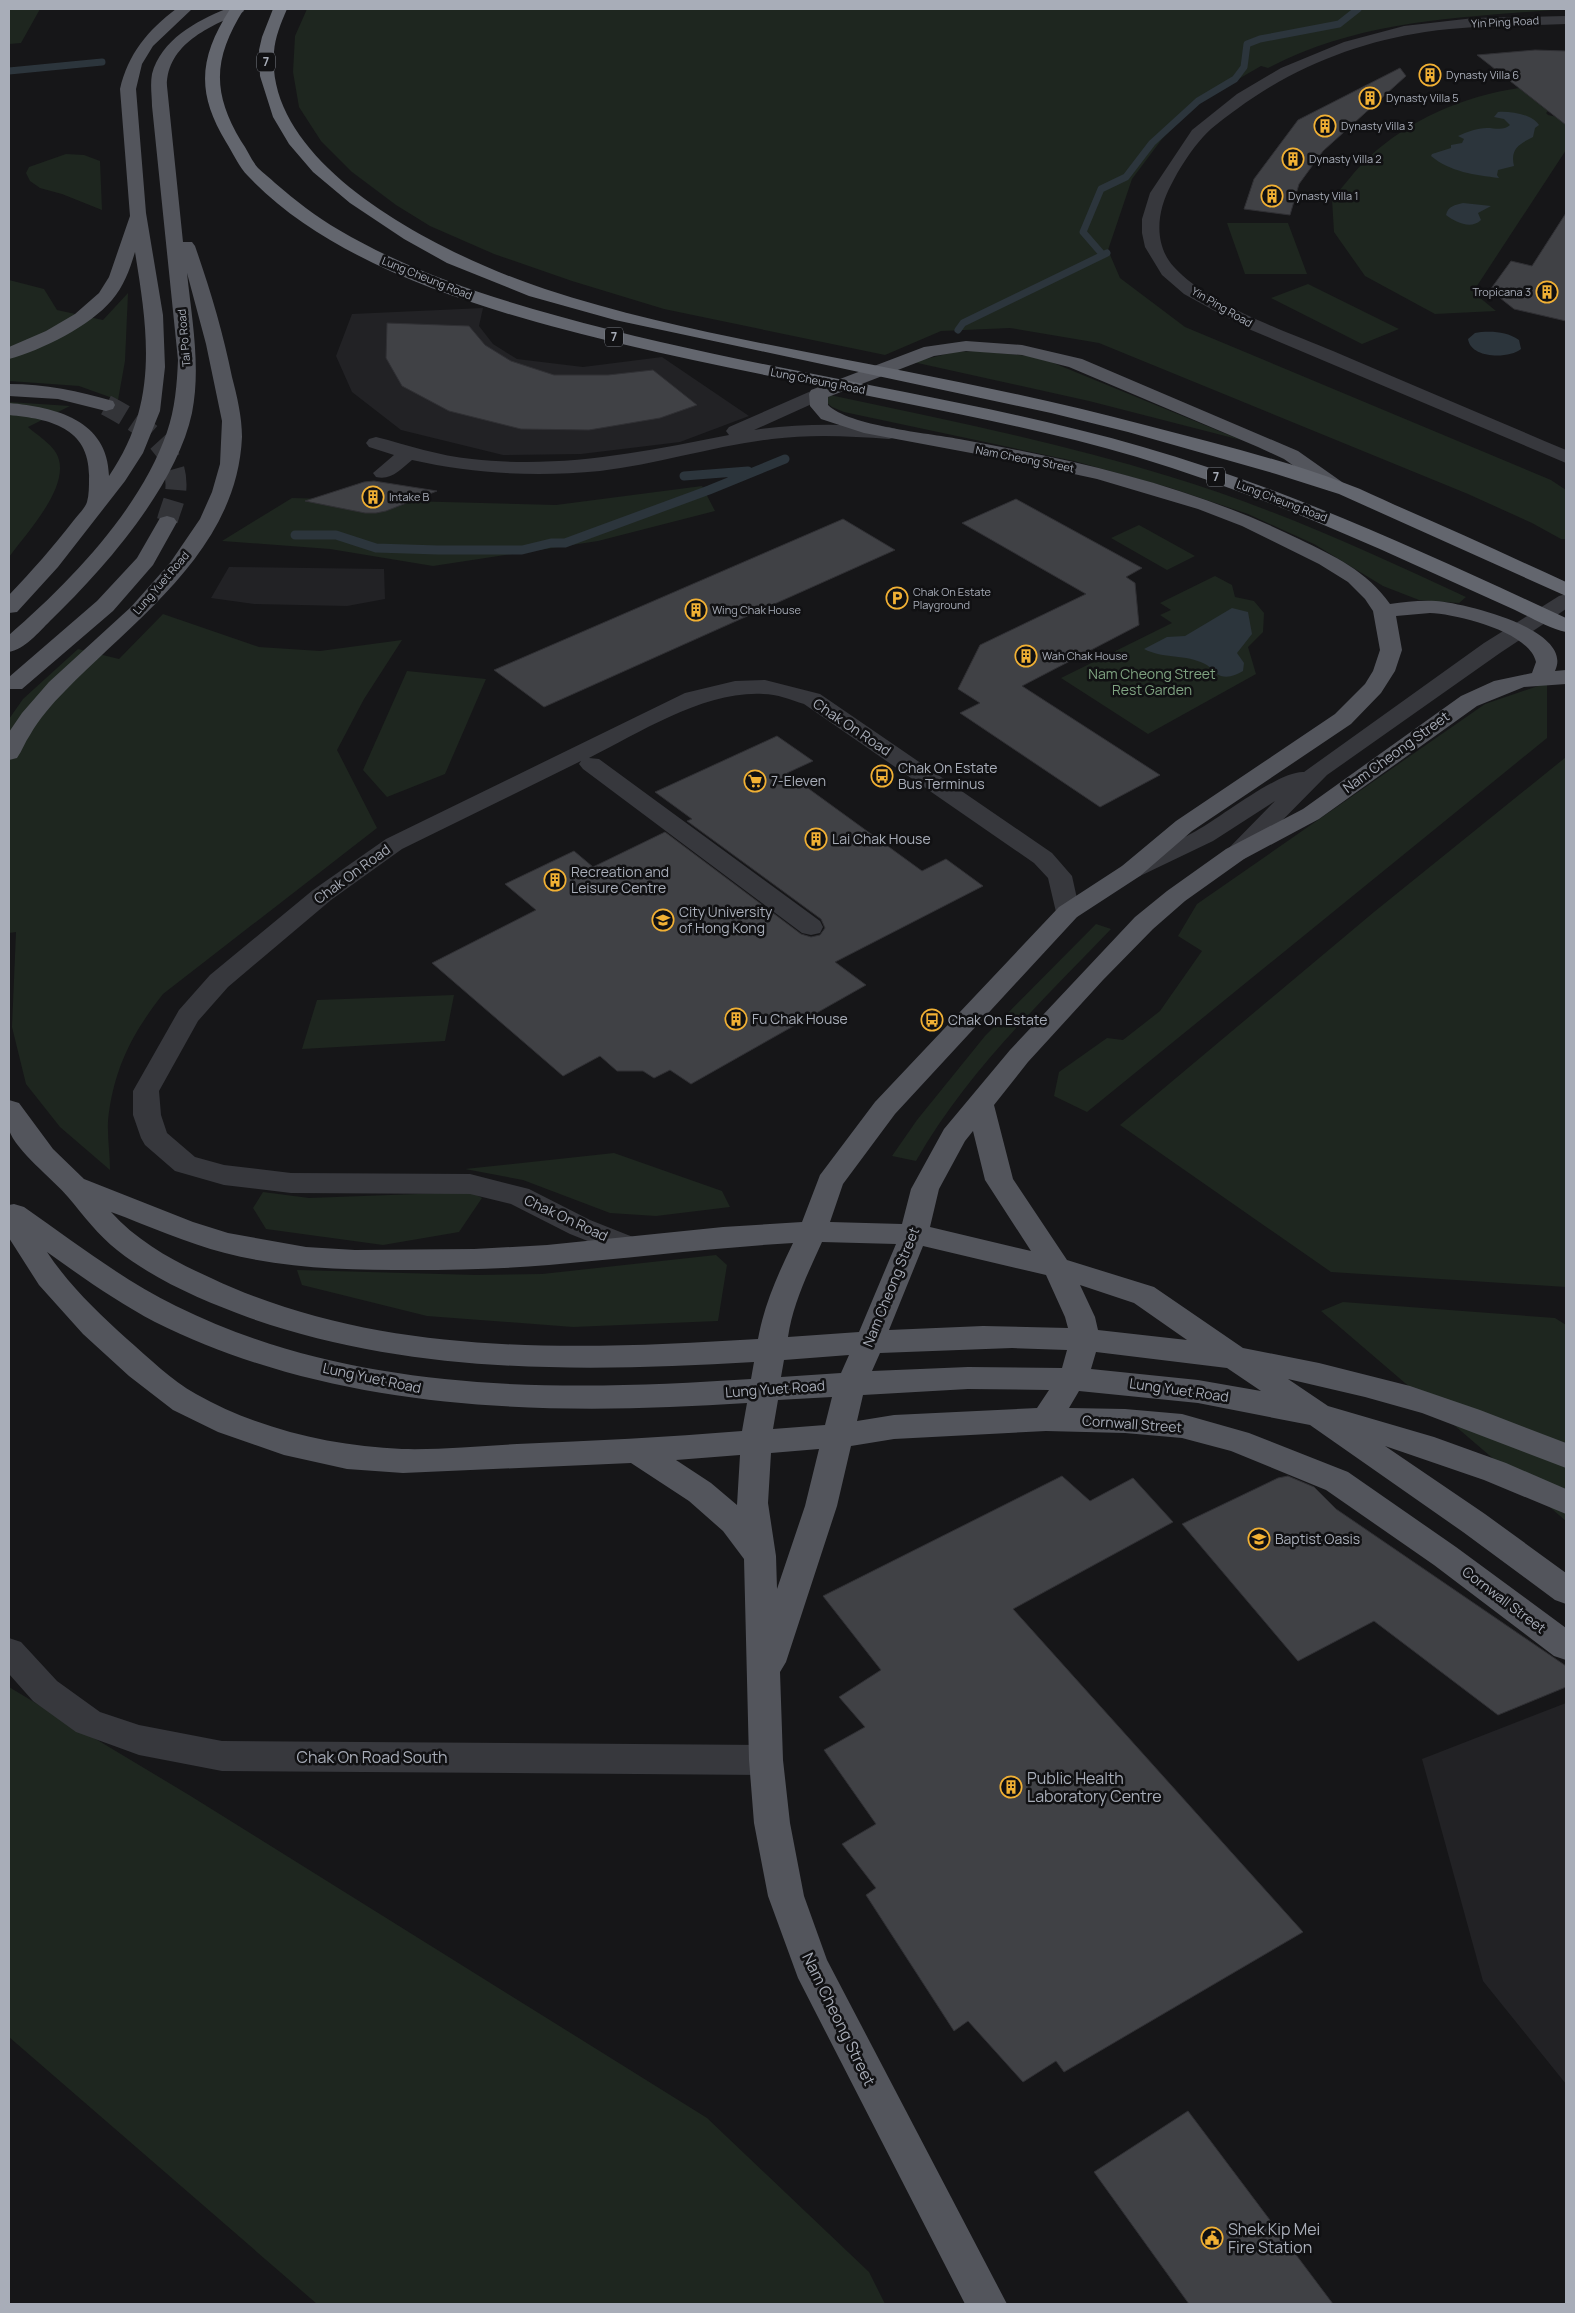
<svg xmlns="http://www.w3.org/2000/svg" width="1575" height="2313" viewBox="0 0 1575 2313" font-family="Manrope,sans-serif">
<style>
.built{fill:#222225}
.green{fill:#1e261f}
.water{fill:#2c353c}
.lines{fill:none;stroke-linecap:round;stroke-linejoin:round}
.stream-far1{stroke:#2c353c;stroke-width:7}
.stream{stroke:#2c353c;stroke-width:9}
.building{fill:#404145;stroke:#303034}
.major-tunnel{stroke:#333438;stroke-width:21;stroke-dasharray:21 11;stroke-linecap:butt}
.minor{fill:#37383d;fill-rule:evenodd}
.major{fill:#53555c;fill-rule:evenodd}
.highway{fill:#63666e;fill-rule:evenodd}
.labels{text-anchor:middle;stroke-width:5;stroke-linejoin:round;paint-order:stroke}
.far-street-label{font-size:11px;fill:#a8adb8;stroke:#111113}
.far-poi-label{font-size:11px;fill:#a8adb8;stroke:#111113;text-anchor:start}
.shield{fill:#111113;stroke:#7b7e86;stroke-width:1}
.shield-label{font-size:12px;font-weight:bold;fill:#a8adb8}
.park-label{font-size:14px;fill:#7fa381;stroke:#111113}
.street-label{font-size:14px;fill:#a8adb8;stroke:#111113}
.poi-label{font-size:14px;fill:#a8adb8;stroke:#111113;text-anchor:start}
.near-street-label{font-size:16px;fill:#a8adb8;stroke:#111113}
.near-poi-label{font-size:16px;fill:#a8adb8;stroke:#111113;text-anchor:start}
</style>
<rect width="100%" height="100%" fill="#161618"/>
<path class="built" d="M483,308L479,326L493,344L517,359L583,367L662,357L749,416L680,442L581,454L503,455L401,430L352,392L336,356L352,314Z
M229,567L384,569L385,599L347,606L254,604L211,598Z
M1566,1703V2084L1483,1981L1422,1759Z"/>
<path class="green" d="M9,9H40L21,43L9,44Z
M307,9H1564C1461,18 1362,19 1268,68L1261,66L1195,104L1162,139L1132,179L1108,250L1120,278L1185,327L1551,480L1566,490V539H1561L1532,523L1468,494L1099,343L1010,328L941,331L885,355L664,309L572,281L494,254L430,226L396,205L352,172L321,141L299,107L293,72L295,36Z
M1519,88L1548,111L1546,113L1548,115L1557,117L1566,114V150L1473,292L1496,311L1435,314L1365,276L1334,232L1332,199C1344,186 1355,170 1368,158C1409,120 1463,96 1519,88Z
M66,154L84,155L100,161L102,210L62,194L40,188L30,181L26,173L29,167Z
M1227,223H1288L1307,274H1245Z
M9,280L44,289L57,310L103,320L128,293L125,361L118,400L79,386L9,381Z
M1308,284L1399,329L1362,344L1271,298Z
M976,351L1029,356L1051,362L1241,440L1089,401L913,362L955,352Z
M830,395C943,419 1057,442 1168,476C1271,507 1369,552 1466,597L1459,603L1419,600L1383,586L1314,544L1248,514L1171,488L1074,461L844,412L832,407L825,401Z
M9,402L70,406L28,427C38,436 56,446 59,460C67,490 26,534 9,557Z
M702,486L715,511L598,541L433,566L330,549L222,541L292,498L556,505Z
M1139,525L1195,556L1167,570L1111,538Z
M1215,576L1232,585L1235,597L1254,601L1264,613L1263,632L1248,647L1256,674L1148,734L1061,678L1172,623L1160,615L1171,610L1160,603Z
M163,614L259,647L320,651L402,640L364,699L337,750L377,828L163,994C134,1031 116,1064 109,1112C106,1130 110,1151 110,1170L60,1127L26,1084L12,1027L16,932L9,933V719L23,699L78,649L119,659Z
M407,671L486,679L445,774L387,797L363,770Z
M1547,683V738L1087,1112L1054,1096L1059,1072L1107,1038L1123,1040L1160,1011L1202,951L1178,936L1197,904L1485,704Z
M1566,757V1287L1331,1272L1120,1125L1374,912Z
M1096,924L1111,929C1041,1002 966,1073 916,1161L892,1156L917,1120L985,1036Z
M454,995L445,1041L302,1049L317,1000Z
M614,1153L722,1191L730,1207L656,1216L610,1213L523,1180L465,1169Z
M263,1192L309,1198L471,1192L482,1198L459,1232L383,1245L266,1229L253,1208Z
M716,1255L727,1265L718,1321L573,1327L427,1316L302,1285L297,1270L476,1275L542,1274Z
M1343,1302L1555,1318L1566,1325V1521L1321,1311Z
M9,1687L189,1795L707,2118L869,2272L885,2304H317L9,2037Z"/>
<path class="water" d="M1498,112C1510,111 1532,114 1539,125L1535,128L1533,137C1519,144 1510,149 1514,166L1498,170L1497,175L1499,178C1475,175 1450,172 1431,156L1432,154L1451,148V145L1462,143L1464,139L1458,136C1467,132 1477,128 1487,128C1495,128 1504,131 1510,125L1504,119L1494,117Z
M1463,203L1491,206L1478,213L1481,220C1471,230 1455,222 1446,215C1448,206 1455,205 1463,203Z
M1481,332C1495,331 1507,332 1519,340L1521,349C1509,359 1471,359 1468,339L1475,333Z
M1232,608L1248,612L1252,634L1237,653L1244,663L1243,671C1236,675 1229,678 1221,676C1215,674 1211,667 1205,664C1186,654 1163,659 1144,649L1167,637L1185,636Z"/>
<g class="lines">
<path class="stream-far1" d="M9,71L102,62
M1103,255L1083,232L1101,189L1126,177L1152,143L1198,101L1235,79L1244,67L1247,44L1260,39L1339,24L1358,9
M958,330L963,323L1107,253"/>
<path class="stream" d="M684,476L748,471
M295,535H336L376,548L438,550H522L551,543H565L709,490L785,459"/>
</g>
<path class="building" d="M1535,50L1566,51V125L1477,55Z
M1400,68L1406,76L1323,151L1299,184L1290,215L1244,209L1254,179L1298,120Z
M1566,213V321L1514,309L1490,290L1511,261L1532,266Z
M387,323L469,326L485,345L511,361L554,375H608L653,370L697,405L660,418L589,430L521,429L449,411L402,386L386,358Z
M374,481L437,491L386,511L376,513H365L305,501L364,482Z
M1016,499L1142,568L1126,577L1135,583L1139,625L1022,686L1160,775L1100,807L960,713L980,703L958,689L980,645L1086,594L962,523Z
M843,519L895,550L544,707L494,670Z
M777,736L813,761L787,773L922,871L946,859L983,886L835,962L866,985L691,1084L670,1070L654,1078L643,1071H617L600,1056L563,1076L432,963L536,910L505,884L574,851L593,867L665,832L801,934L811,937L820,935L825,928L821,919L687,821L692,819L655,792Z
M1062,1476L1090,1501L1133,1478L1173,1522L1013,1609L1303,1932L1064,2072L1056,2061L1023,2082L968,2021L954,2031L866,1895L876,1888L842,1844L876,1824L824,1750L865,1727L839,1697L881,1670L823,1596Z
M1288,1476L1314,1487L1336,1509L1566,1666V1687L1498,1715L1374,1621L1298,1661L1182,1524L1278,1478Z
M1188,2111L1333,2304H1189L1094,2172Z"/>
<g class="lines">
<path class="major-tunnel" d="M106,405C142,424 183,450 175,496C173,505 169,513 167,522"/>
<path class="minor" d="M1566,16V24C1519,26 1471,25 1425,32C1358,42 1292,68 1237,109C1226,117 1213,126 1203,137C1191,150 1179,169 1171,185C1157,211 1153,244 1174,267C1207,304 1287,332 1333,351C1410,384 1488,417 1566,450V463L1251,330L1213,310L1184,294L1162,275L1145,247L1142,233V219L1150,193L1192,130L1237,94L1281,68L1344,42L1404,26L1474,18Z
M818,388L825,390L827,394L825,398L754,430C799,423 844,424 889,427L896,429L899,433L896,437L889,439C850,436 811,434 772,439C714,446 658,464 600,471C536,477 474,474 412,460C401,469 391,481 376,477L373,473L394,455L369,447L366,443L369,439L376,437C408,445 439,456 472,459C562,469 642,452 729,435L726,431L729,427Z
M1566,594V609L1500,653L1327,775L1244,859L1235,861L1226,859L1223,854L1275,801L1213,841L1140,876L1131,878L1122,876L1119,871L1122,866C1147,854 1173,844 1196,831C1220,818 1280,770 1304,772L1484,643L1559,596Z
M765,680L820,694L1052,853L1072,876L1080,912L1077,917L1068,920L1059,917L1056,912L1048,878L1034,863L804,704C791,700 777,694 763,694C704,691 641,732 589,758L599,759L820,921L823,927L820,933L811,935L802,933L583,769L579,764L581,761L402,849L331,900L228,987L198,1021L159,1091L161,1115L167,1133L195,1157L224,1165L291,1173L470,1174L529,1189L590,1220L638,1239L642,1246L638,1253L628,1256L618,1253L570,1234L511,1204L470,1194L291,1193L224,1185L175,1171L145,1145L141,1138L133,1115V1091L179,1010L210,975L313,890L386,839L685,693L735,681Z
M9,1638L21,1642L57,1681L100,1712L139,1725L222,1741L766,1745L778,1749L783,1760L778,1771L766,1775L222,1771L139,1755L76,1732L33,1701L9,1674Z"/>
<path class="major" d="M176,9H192L153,46L142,64L136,89L146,213L163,315L165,367L160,411L143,453L125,481L58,567L17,612L9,613V595C32,571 53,547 74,520C78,515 85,508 87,502C89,495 89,486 89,479C91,428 51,419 9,415V403C55,407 108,420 109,476C159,403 148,333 135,252C130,269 124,286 112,300C90,326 42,350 9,359V347L46,331L75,314L99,293L109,277L130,216L120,89C128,54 148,30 176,9Z
M226,9H245L243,12C210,26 167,44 167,86L183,242H192L195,246C210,289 223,332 232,377C237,396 242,417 242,437C237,550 137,617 65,691C52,704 39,719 30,735C25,742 22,751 17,758L9,760V732L22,713L49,682L131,607L170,563L200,519L212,492L220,464L222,421L206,344L187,273C192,320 201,367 192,413C176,487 104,569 50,621C39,632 25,649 9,652V635C70,582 140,510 167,432C175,409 177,384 178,360L152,106C152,96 150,85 152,74C161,40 196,21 226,9Z
M966,341L1022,345L1082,359L1298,451L1342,482L1345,486L1342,490L1335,492L1328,490L1284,459L1258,447L1069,367L1022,355L966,351L934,356L828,397V405C849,426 928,433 959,439C1076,460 1192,486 1299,539C1334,556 1367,571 1390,604C1405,602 1420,600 1436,601C1463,603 1575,629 1555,671L1566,670V684L1524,687L1477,706L1319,819L1244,859L1185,901L1153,929L1103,980L1028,1062L994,1105L1013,1179L1067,1260L1154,1287L1243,1348L1319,1363L1410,1386L1480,1410L1566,1443V1468L1422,1413L1365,1397L1288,1379L1328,1406L1434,1437L1506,1463L1566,1489V1514L1484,1480L1385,1446L1485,1514L1566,1573V1604L1555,1600L1463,1532L1310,1425L1198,1403L1079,1391L1069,1408L1125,1409L1182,1414L1249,1433L1348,1472L1456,1547L1566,1628V1660L1554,1656L1434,1565L1326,1490L1231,1451L1182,1438L1125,1433L1046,1431L894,1439L851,1446L837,1506L786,1662L780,1672L783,1760L790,1823L804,1896L827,1960L1007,2304H965L798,1978L768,1896L754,1823L749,1760L744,1559L723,1531L689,1501L631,1463L403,1473L347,1469L284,1455L218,1432L173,1410L129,1376L83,1334L39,1285L9,1238V1205L14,1204L24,1207C73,1241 121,1279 176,1306C353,1394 558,1392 751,1379L754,1362C585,1372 413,1375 250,1318C204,1301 156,1281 117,1250C98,1235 84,1216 68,1197C53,1179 16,1151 9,1130C6,1122 9,1108 9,1100L19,1103L53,1149L84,1179L193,1222L228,1233L306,1247L355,1250L474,1249L547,1245L723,1227L802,1222L820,1175L875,1102L1059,907L1122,866L1176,821L1335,714L1365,684L1373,671L1380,650L1373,611L1365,599L1348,582L1319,564L1242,526L1198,509L1097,479L1014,461L864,433L821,419L810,406L809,394L811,390L924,347ZM1430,613C1457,614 1530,632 1536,662L1532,673L1494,681L1461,696L1303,809L1226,849L1167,891L1135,917L1010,1050L944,1129L911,1189L902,1224L830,1222L843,1184L895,1114L1077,917L1140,876L1192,831L1351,724L1381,693L1395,671L1402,650L1396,616ZM973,1131L985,1180L1031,1251L930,1227L939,1189L965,1141ZM111,1212C149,1226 186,1243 225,1253C287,1269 350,1270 413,1270C458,1270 504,1269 549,1265C630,1258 711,1248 793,1243C778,1274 764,1305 758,1339C576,1350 380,1358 211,1278C175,1262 138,1242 111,1212ZM822,1242L896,1244L859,1332L788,1337C793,1303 808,1273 822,1242ZM923,1246L1046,1275L1065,1317L1068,1328L983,1326L889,1330ZM47,1252C82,1277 117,1302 155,1322C338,1413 548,1416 747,1403L742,1431C667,1437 592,1441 517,1444C479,1446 440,1450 402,1449C331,1446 258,1429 196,1394C171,1380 149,1358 127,1339C98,1313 69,1285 47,1252ZM1080,1285L1134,1303L1187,1340L1098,1330L1095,1317ZM1012,1348L1067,1350L1062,1368L968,1367L872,1371L880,1353ZM1096,1352L1227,1368L1261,1391L1198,1380L1091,1369ZM849,1355L841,1373L781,1377L784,1360ZM968,1389L1049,1390L1037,1408L894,1415L857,1421L863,1395ZM832,1397L825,1425L773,1429L778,1400ZM819,1449L805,1506L777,1589L776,1556L768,1503L771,1453ZM740,1455L737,1505L711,1483L676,1460Z
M9,384C45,384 79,391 113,401L115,405L113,409L106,411L58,399L9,396Z
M167,516L174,518L177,522L153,565L113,611L22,689H9V677L97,601L137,558L160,518Z"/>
<path class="highway" d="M230,9H244C214,57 211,91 241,141C247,149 251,160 258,168C263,173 270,178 275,183C296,201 315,216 339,230C407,270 482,295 558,316C672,348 789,369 905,392C985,408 1064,424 1143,447C1289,489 1428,554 1566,618V632C1549,628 1532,618 1515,610C1481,595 1447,579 1413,564C1323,523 1232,486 1137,457C1061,434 982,419 904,403C810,384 716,366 622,344C498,314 338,271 248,176C239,167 233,153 226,142C196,92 199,58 230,9Z
M273,9H287C281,23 275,37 274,52C264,170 453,259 545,289C661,327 784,347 904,371C985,387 1066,404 1145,425C1213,443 1282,459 1347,484C1364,490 1379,498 1395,505C1453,530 1509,556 1566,582V596L1339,494L1276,474L1128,432L1051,413L615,320L529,296L447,263L404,239L350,203L313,172L289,144L273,117L260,76L259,50L262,37Z"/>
</g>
<defs>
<g id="building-ring" transform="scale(1.125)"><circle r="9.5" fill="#111113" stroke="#f2b134" stroke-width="1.5"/><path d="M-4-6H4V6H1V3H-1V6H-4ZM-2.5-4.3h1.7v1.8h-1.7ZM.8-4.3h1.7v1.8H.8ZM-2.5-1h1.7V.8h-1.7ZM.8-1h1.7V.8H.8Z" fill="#f2b134"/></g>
<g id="parking-ring" transform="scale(1.125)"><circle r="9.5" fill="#111113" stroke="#f2b134" stroke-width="1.5"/><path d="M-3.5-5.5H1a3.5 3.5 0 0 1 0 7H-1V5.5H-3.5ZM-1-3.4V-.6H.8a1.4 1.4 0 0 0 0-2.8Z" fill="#f2b134"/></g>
<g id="bus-ring" transform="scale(1.125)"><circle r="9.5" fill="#111113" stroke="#f2b134" stroke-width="1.5"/><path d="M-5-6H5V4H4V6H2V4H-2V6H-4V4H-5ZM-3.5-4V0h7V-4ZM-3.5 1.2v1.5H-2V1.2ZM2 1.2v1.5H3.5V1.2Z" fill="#f2b134"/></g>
<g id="supermarket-ring" transform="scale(1.125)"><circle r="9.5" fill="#111113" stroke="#f2b134" stroke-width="1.5"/><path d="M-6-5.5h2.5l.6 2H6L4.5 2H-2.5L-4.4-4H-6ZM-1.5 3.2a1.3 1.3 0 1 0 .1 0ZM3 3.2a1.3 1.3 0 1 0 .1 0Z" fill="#f2b134"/></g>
<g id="university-ring" transform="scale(1.125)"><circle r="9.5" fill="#111113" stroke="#f2b134" stroke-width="1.5"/><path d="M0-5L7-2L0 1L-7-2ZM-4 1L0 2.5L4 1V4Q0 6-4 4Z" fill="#f2b134"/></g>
<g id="school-ring" transform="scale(1.125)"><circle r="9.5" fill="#111113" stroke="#f2b134" stroke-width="1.5"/><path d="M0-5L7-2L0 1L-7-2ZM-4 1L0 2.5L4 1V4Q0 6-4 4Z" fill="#f2b134"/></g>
<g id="civic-ring" transform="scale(1.125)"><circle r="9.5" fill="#111113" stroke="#f2b134" stroke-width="1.5"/><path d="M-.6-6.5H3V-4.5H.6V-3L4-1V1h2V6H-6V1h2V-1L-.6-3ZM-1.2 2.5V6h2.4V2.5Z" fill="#f2b134"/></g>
</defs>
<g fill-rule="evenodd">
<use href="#building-ring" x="1430" y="75"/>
<use href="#building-ring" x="1370" y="98"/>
<use href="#building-ring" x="1325" y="126"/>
<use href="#building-ring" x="1293" y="159"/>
<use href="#building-ring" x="1272" y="196"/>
<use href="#building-ring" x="1547" y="292"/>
<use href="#building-ring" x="373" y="497"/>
<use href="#parking-ring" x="897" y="598"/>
<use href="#building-ring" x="696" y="610"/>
<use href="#building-ring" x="1026" y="656"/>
<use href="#bus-ring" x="882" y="776"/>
<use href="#supermarket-ring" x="755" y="781"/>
<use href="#building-ring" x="816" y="839"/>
<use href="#building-ring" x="555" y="880"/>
<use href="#university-ring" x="663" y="920"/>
<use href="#building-ring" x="736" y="1019"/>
<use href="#bus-ring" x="932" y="1020"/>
<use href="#school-ring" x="1259" y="1539"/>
<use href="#building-ring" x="1011" y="1787"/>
<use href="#civic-ring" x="1212" y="2238"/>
</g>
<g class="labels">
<g class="far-street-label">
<text transform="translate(1505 22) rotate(-3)" y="4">Yin Ping Road</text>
<text transform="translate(427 278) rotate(22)" y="4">Lung Cheung Road</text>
<text transform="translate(1222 307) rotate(30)" y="4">Yin Ping Road</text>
<text transform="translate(184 338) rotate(-95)" y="4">Tai Po Road</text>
<text transform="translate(818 381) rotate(11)" y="4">Lung Cheung Road</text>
<text transform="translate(1025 459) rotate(11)" y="4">Nam Cheong Street</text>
<text transform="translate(1282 501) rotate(21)" y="4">Lung Cheung Road</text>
<text transform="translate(161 583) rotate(-49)" y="4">Lung Yuet Road</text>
</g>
<g class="far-poi-label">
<text x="1446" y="79">Dynasty Villa 6</text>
<text x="1386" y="102">Dynasty Villa 5</text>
<text x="1341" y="130">Dynasty Villa 3</text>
<text x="1309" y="163">Dynasty Villa 2</text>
<text x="1288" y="200">Dynasty Villa 1</text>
<text x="1531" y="296" text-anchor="end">Tropicana 3</text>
<text x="389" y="501">Intake B</text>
<text x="913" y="596">Chak On Estate<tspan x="913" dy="13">Playground</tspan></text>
<text x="712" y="614">Wing Chak House</text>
<text x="1042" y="660">Wah Chak House</text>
</g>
<g class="shield">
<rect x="257" y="52.5" width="18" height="19" rx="4"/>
<rect x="605" y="327.5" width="18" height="19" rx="4"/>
<rect x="1207" y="467.5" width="18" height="19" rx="4"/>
</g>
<g class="shield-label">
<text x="266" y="66">7</text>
<text x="614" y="341">7</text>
<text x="1216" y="481">7</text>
</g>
<g class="park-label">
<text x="1152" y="679">Nam Cheong Street<tspan x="1152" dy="16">Rest Garden</tspan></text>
</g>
<g class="street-label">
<text transform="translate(852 727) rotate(34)" y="5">Chak On Road</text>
<text transform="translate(1396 752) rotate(-36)" y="5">Nam Cheong Street</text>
<text transform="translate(352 874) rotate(-36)" y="5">Chak On Road</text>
<text transform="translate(566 1218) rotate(25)" y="5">Chak On Road</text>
<text transform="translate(891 1287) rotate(-68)" y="5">Nam Cheong Street</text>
<text transform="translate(372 1378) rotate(12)" y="5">Lung Yuet Road</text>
<text transform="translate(775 1389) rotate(-4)" y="5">Lung Yuet Road</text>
<text transform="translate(1179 1390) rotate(8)" y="5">Lung Yuet Road</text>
<text transform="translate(1132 1424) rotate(4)" y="5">Cornwall Street</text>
<text transform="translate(1504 1600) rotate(37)" y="5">Cornwall Street</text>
</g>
<g class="poi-label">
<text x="898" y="773">Chak On Estate<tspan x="898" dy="16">Bus Terminus</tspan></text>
<text x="771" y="786">7-Eleven</text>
<text x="832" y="844">Lai Chak House</text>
<text x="571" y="877">Recreation and<tspan x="571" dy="16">Leisure Centre</tspan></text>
<text x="679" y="917">City University<tspan x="679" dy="16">of Hong Kong</tspan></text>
<text x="752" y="1024">Fu Chak House</text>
<text x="948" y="1025">Chak On Estate</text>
<text x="1275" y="1544">Baptist Oasis</text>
</g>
<g class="near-street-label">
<text x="372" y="1763">Chak On Road South</text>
<text transform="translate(839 2019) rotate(64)" y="6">Nam Cheong Street</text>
</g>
<g class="near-poi-label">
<text x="1027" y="1784">Public Health<tspan x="1027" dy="18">Laboratory Centre</tspan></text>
<text x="1228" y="2235">Shek Kip Mei<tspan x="1228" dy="18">Fire Station</tspan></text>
</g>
</g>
<rect width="1575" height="2313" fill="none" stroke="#a8adb8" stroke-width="20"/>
</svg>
